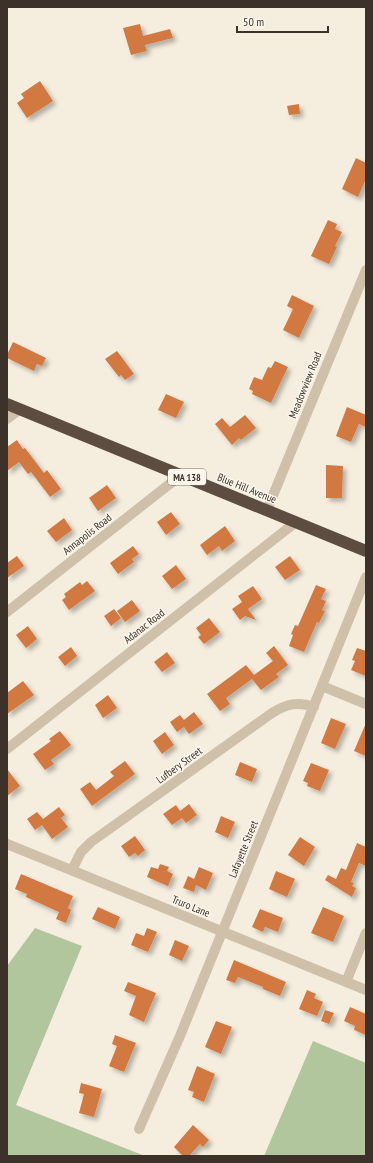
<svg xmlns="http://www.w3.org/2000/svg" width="373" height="1163" viewBox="0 0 373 1163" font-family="'PT Sans Narrow',sans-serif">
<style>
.green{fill:#b2c69d}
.building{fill:#d17941;filter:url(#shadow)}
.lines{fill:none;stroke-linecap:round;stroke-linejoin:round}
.street{stroke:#cfc0a9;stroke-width:10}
.highway{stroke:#5d4d40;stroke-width:12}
.labels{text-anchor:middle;stroke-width:3;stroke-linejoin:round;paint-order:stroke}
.shield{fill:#fcf7ec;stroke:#766d64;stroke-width:1}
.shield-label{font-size:10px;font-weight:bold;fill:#3c3229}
.street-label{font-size:11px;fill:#3c3229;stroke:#fcf7ec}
</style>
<defs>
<filter id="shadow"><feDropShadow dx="3.5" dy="3.5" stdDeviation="2" flood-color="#0004"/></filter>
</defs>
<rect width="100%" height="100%" fill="#f5eedf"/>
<path class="green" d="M35,928L82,946L16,1105L145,1156H7V966Z
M313,1041L366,1063V1156H264Z"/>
<path class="building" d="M140,24L143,36L170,29L173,38L145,45L147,51L131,55L123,28Z
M40,81L53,101L27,118L17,103L24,98L21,94Z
M299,104L300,114L289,115L287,106Z
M356,158L366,163V179L358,197L342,189Z
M328,220L337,224L335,229L342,232L335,246L337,247L329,264L311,256Z
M292,295L314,306L299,338L283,330L293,309L287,306Z
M13,342L46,358L42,366L37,364L34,371L7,358V355Z
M117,351L134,374L125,380L121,375L119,377L105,359Z
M275,361L288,367L271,403L252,394L253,391L249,389L254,377L262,380L268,367L271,368Z
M166,394L184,402L176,418L158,410Z
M347,407L366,415V427L359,424L351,442L336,436Z
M245,415L256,428L241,440L239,438L232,445L215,424L222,418L230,427Z
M17,440L23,449L25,448L44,473L47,470L61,489L50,497L31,472L28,474L19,462L7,471V447Z
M326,465L343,466L342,498H326Z
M107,485L116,498L98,511L89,498Z
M171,512L180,524L166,535L157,522Z
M64,518L72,530L56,542L47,531Z
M225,526L235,541L222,551L219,546L207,555L200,545Z
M133,546L139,554L132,559L134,562L118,574L110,563Z
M17,556L24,566L7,578V563Z
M290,556L300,570L285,580L275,567Z
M176,565L186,579L172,589L162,576Z
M87,581L95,591L69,610L62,600L66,597L64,594L80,582L82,585Z
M316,585L326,589L321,599L326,601L322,610L325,611L319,623L317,622L304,652L289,646L293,635L291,634L295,625L298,626Z
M253,586L262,599L248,609L256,620L245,616L240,620L232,609L242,602L238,596Z
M132,600L140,611L125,622L117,611Z
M114,609L121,618L111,626L104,616Z
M209,618L220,632L204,644L198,637L201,635L196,628Z
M28,626L37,639L26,648L16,635Z
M274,646L288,665L276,674L279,677L261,690L252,679L226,698L230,704L220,711L207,694L246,665L254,675L273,661L266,653Z
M71,647L77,656L65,666L58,657Z
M357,648L366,651V676L351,670L355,661L352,660Z
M167,652L175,663L162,672L154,662Z
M23,681L34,695L7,714V693Z
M108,695L117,708L103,718L95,705Z
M194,712L203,724L189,734L184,727L177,732L170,722L180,715L184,720Z
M331,718L346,724L335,749L321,743Z
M366,723V756L354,751Z
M60,731L71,745L51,760L54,764L45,770L33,754L51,741L49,739Z
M165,732L174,745L162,754L153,741Z
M125,761L135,774L92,806L80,789L90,782L96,790L114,776L110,772Z
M240,762L257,769L252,782L235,775Z
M311,763L329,770L320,791L307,786L308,783L303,781Z
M7,769L20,786L7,796Z
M189,804L197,815L186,823L182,818L172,825L163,814L176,805L180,811Z
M59,807L65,815L61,818L68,827L52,839L42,825L35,830L27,819L37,812L43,819Z
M221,816L235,822L228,838L215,832Z
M135,836L145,850L138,856L135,853L129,857L121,846Z
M300,837L315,847L304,866L288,855Z
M357,843L366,847V866L359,863L351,882L354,883L352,886L356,888L352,897L325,880L328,875L336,879L341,868L346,870Z
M160,864L169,867L167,871L173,874L168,886L147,877L151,867L158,869Z
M199,867L213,873L206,890L196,885L194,892L183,888L188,876L194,879Z
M276,871L295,879L287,897L269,889Z
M21,874L73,896L68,908L71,910L66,923L56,919L59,912L26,897L27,894L15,889Z
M98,907L120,917L115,929L92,919Z
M323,907L344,916L333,942L311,933Z
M260,909L283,918L278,932L265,927L263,932L252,927Z
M147,928L157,932L148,952L131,945L136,933L144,936Z
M175,940L189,946L182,961L169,955Z
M234,960L286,982L280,996L263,989V987L238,977L235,983L226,980Z
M128,982L156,993L144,1022L129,1015L136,996L124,991Z
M307,990L316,994L314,998L323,1002L317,1016L299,1009Z
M350,1007L366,1014V1035L354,1030L355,1026L344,1021Z
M325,1010L334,1013L329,1024L321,1021Z
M216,1021L232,1027L221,1054L205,1047Z
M115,1035L136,1043L124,1072L109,1066L117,1046L112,1044Z
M197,1066L215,1074L204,1102L192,1097L194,1092L188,1090Z
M81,1083L102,1089L94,1117L79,1113L84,1094L79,1093Z
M193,1125L209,1140L203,1147L200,1144L189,1156H183L174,1147Z"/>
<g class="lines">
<path class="street" d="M7,419L20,409
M267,510L366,270
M7,612L181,475
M322,686L366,704
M7,749L296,522
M7,844L366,990
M72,870L81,852L91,842L272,713C286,704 298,701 314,707
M346,982L366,933
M139,1129L180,1036L366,577"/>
<path class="highway" d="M7,404L366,551"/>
</g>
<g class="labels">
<rect class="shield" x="168" y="469" width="38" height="16" rx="3"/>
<g class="shield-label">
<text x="187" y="481">MA 138</text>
</g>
<g class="street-label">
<text transform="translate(305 385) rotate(-68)" y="4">Meadowview Road</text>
<text transform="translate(247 488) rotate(22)" y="4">Blue Hill Avenue</text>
<text transform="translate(87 534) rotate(-38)" y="4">Annapolis Road</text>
<text transform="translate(144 626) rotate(-38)" y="4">Adanac Road</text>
<text transform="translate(179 765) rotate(-36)" y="4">Lufbery Street</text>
<text transform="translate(243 849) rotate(-68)" y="4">Lafayette Street</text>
<text transform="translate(191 906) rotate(22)" y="4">Truro Lane</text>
</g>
</g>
<rect width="373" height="1163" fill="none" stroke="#3c3229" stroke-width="16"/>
<path d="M237 26v6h91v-6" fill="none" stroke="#3c3229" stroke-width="2"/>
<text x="243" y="26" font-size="12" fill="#3c3229" stroke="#fcf7ec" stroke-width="3" paint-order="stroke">50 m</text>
</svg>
